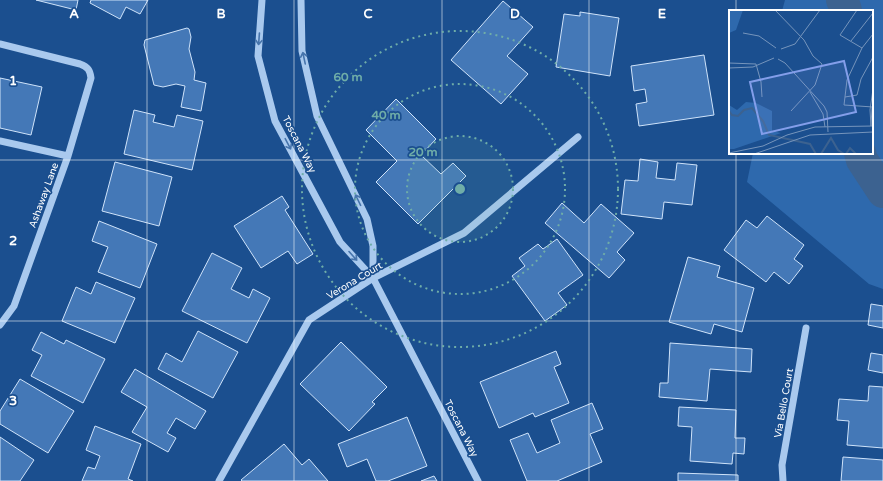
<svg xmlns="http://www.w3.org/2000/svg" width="883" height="481" viewBox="0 0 883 481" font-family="'Varela Round',sans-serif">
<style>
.green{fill:#2e69ad}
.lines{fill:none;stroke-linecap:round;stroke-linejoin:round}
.river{stroke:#3c6290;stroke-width:32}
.building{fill:#4478b7;stroke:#cfe3fa}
.minor{stroke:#a9c9ee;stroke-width:7}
.oneway{stroke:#4674ac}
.grid{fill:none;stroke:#fff;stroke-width:1;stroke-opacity:0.55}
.ring{fill:none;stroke:#6fada8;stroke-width:2;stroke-dasharray:2 4}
.labels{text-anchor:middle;stroke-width:3.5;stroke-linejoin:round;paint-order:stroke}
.street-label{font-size:10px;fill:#fff;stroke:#1b4f8f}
.inset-river{fill:none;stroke:#3c6290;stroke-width:2}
.inset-road{fill:none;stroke:#7695bc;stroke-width:1}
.view{fill:#839eea;fill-opacity:0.15;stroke:#839eea;stroke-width:2}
.inset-edge{fill:none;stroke:#fff;stroke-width:2}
.grid-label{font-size:13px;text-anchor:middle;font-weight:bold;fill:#fff;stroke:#1b4f8f;stroke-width:3.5;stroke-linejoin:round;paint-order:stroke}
.centre{fill:#6fada8;stroke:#1b4f8f;stroke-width:2}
.ring-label{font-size:12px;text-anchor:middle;font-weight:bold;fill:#6fada8;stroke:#1b4f8f;stroke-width:3.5;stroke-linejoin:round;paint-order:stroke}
</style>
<rect width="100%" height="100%" fill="#1b4f8f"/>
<path class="green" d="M785,0H883V289L869,284L747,182L753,153H872V11H782Z"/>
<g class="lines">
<path class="river" d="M842,0L845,7L846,11
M860,153L862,160L883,192"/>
</g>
<path class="building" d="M36,0H78L76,10Z
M91,0H148L140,14L126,7L120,19L90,3Z
M503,1L533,27L507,56L528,74L501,104L451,60Z
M580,12L619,18L610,76L556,67L564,14L580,16Z
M187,28L189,29L191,37L189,49L195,72L194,80L206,83L201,111L181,107L185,86L176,84L163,87L154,85L144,45L145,40Z
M704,55L714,115L639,126L636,104L647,102L645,89L634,91L631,66Z
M0,78L42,87L31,135L0,128Z
M396,99L436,139L421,155L441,174L453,163L466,176L418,224L376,182L397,161L366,130Z
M134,110L155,115L153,122L174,127L177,115L203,121L192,170L124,154Z
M640,159L658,162L656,178L675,180L677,163L697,165L692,205L664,202L662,219L621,214L625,180L638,181Z
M115,162L172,177L159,226L102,211Z
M282,196L289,207L285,210L313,254L297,264L288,251L261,268L234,226Z
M562,203L584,223L601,204L634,233L617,252L625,260L609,278L545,223Z
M767,216L804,245L794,259L803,266L789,284L774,272L766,282L724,250L746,220L757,228Z
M99,221L157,244L140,288L98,272L108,247L92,241Z
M557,239L583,275L558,293L567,305L545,321L512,276L525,266L519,258L538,244L543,249Z
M212,253L242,268L231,289L249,298L253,289L270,298L247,343L182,311Z
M688,257L720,266L717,277L754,288L742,332L714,324L711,334L669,322Z
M96,282L135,298L115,343L62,321L76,287L91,294Z
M871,304L883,306V328L868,325Z
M198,331L238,352L213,398L158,369L166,353L182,362Z
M41,332L64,344L66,340L105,359L83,403L31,376L42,355L32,350Z
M341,342L387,387L372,402L375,404L349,431L300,384Z
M670,343L752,349L751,372L710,369L707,401L659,397L660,383H668Z
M556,351L561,364L554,367L569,403L535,417L533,413L499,428L480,382Z
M871,353L883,355V373L868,370Z
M135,369L206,411L195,429L176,418L167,433L176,438L168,452L132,432L147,407L121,392Z
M20,379L74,411L48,453L0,424V411Z
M869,386L883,387V448L847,445L849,421L837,420L839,399L868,401Z
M592,403L603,429L590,434L602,462L557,481H527L510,440L528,433L537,453L560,443L551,420Z
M679,407L736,410L735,438H745L744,454L733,453L732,464L690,461L692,427L678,426Z
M407,417L427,466L388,481H376L367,459L347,467L338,444Z
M95,426L141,444L128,479L133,481H82L88,467L95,469L100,456L86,450Z
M0,437L34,460L20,481H0Z
M284,444L302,465L309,459L328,481H242L241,480Z
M843,457L883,460V481H841Z
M678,473L738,475V481H678Z
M434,476L437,481H421Z"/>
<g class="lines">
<path class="minor" d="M262,0L258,56L275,121L340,242L373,278L478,481
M301,0L302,51L317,116L367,219L373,246V278
M0,44L80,64C88,67 90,70 91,78L68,156L14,306L0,325
M0,141L68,156
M219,481L309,320L373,278L464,233L578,137
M783,481L782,465L806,328"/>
</g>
<defs><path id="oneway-shaft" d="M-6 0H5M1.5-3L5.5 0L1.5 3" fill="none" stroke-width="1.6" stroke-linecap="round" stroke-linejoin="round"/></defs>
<g class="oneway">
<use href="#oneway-shaft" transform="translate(259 39) rotate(94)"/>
<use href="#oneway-shaft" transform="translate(304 58) rotate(-102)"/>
<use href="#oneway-shaft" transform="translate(288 144) rotate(62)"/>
<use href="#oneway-shaft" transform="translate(358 200) rotate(-116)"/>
<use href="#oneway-shaft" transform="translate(353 256) rotate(48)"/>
</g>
<path class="grid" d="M147,0V481M294,0V481M442,0V481M589,0V481M736,0V11M736,153V481M0,160H883M0,321H883"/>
<circle cx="460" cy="189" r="53" fill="#6fada8" fill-opacity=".12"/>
<g class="ring">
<circle cx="460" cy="189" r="53"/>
<circle cx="460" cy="189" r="105"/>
<circle cx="460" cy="189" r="158"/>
</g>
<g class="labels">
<g class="street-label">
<text transform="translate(300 144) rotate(63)" y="4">Toscana Way</text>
<text transform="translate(43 195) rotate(-70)" y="4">Ashaway Lane</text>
<text transform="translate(354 280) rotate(-31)" y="4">Verona Court</text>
<text transform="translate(783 403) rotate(-80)" y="4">Via Bello Court</text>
<text transform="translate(462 428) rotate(63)" y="4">Toscana Way</text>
</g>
</g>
<g transform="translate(729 10)">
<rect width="144" height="144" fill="#1b4f8f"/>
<path d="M0,0H14L7,20L0,23ZM17,92L27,93L43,101V121L52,123L5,139H0V95L8,100Z" fill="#2e69ad"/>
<path class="inset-river" d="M0,101L3,105L9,106L15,100L23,98L34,111L40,125L81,134L87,144M92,144L102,128L109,140L115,144M117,144L121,138L127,144"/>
<path class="inset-road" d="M46,0L75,30L84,46L93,54L86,75L62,101M128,0L111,25L133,38M14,23L30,26L47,38M144,24L133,38L118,70L115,95L144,97M122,31L144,3M52,39L66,34L91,0M49,49L56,53L95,96L98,102L99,122M0,53L27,54M27,54L32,72L33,87M0,58L24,57L45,48M81,82L94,104L96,117M116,87L128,85L132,69L144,47M143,97L142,116L141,100L144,79M0,143L34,136L58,125L86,117L144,116M25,144L81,125L144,122"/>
<path class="view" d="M115,51L127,102L33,124L21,72Z"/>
<rect width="144" height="144" class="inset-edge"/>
</g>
<g class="grid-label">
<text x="74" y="18">A</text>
<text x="221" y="18">B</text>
<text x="368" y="18">C</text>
<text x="515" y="18">D</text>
<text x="662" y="18">E</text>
<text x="13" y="85">1</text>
<text x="13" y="245">2</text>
<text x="13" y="405">3</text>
</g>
<circle cx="460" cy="189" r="6" class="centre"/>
<g class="ring-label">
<text x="348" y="81">60 m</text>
<text x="386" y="119">40 m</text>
<text x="423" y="156">20 m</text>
</g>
</svg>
